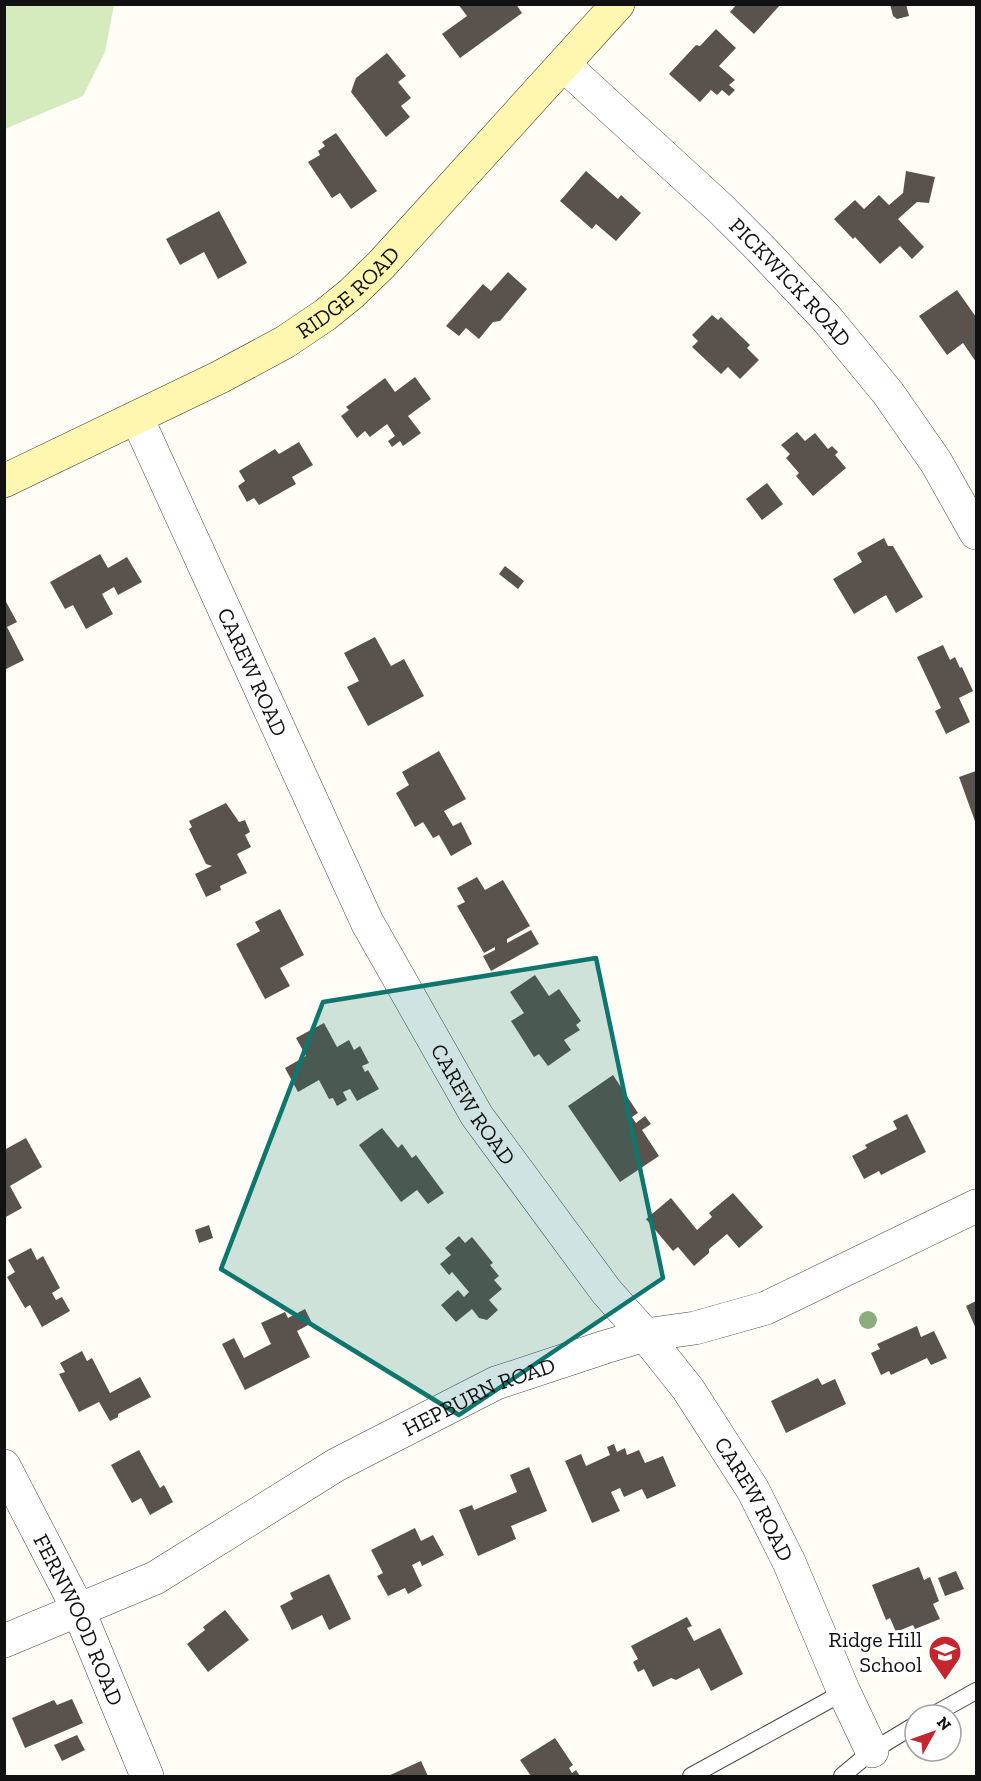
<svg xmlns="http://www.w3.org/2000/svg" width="981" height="1781" viewBox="0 0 981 1781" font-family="'Zilla Slab',serif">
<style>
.green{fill:#d5ebbd}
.building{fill:#5a524d}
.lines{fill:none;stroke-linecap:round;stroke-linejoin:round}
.service-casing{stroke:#444;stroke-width:18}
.minor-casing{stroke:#444;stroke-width:34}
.secondary-casing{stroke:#333;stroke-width:34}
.service{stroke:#fff;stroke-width:16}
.minor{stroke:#fff;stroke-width:33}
.secondary{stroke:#fff6b0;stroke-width:33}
.tree{fill:#8dad7f}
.marked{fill:#0f766e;fill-opacity:0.2;stroke:#0f766e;stroke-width:4.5;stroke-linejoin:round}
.labels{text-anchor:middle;stroke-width:6;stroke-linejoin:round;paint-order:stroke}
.street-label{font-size:22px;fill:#111;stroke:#fff}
.poi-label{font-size:22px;fill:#111;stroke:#fff;text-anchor:end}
</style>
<rect width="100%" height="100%" fill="#fffdf5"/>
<path class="green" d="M5,4L114,5L105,52L83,96L5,129Z"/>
<path class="building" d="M458,4H516L522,13L460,58L442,34L467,16Z
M737,4H781L754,34L730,12Z
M890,4H906L909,16L897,19L893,16Z
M716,29L736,48L719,66L735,80L729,85L735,90L729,96L722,90L717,95L711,90L700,102L669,74L696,45L700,46Z
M387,53L406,76L398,82L411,98L401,106L410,117L386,137L351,92L356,78Z
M336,133L377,191L351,209L340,193L332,198L308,162L320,155L318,151L325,146L322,142Z
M586,171L618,199L621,195L641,213L616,241L596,224L592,229L560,201Z
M906,171L935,177L929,203L917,202L898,219L924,247L912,259L900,246L880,264L855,237L853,239L834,219L855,200L864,209L879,195L889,205L903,193Z
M219,211L247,263L218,279L204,252L180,265L166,239Z
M508,272L527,289L500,321L493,322L479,339L466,328L459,336L446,326L483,284L491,291Z
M957,290L976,317V362L963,343L947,355L919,316Z
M712,315L718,320L721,317L750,345L747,348L759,360L740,379L728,367L721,374L692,347L698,341L692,335Z
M415,377L431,399L408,416L421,433L403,446L400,441L392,447L388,441L395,436L387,424L370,437L365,431L357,438L341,416L349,410L346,407L385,378L395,392Z
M797,432L805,441L815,433L828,449L832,446L838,452L835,455L846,468L813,496L796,476L799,473L786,458L790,454L781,445Z
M299,442L313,465L292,477L296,484L259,505L254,498L247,502L238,486L245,481L239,471L275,449L279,454Z
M767,483L783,504L762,520L746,499Z
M884,538L888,546H893L923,597L896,613L886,595L854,614L833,579L862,562L857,553Z
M100,554L108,568L127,557L142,582L118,595L114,587L102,594L113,614L86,629L73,605L65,609L50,582Z
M505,566L524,581L518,589L499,574Z
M4,598L17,622L7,627L24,660L4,670Z
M375,637L391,666L404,659L424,696L368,726L347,687L359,681L344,653Z
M943,645L950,660L955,657L960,668L962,667L973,691L959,698L970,722L946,734L935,711L941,708L917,657Z
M439,751L466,799L444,811L453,826L461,822L472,844L451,856L439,835L433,838L423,822L415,827L396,793L409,785L402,772Z
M976,771V824L959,777Z
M226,803L239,822L245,820L250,832L245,835L251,847L237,854L247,873L220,886L221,890L206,897L195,874L212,866L206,864L189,829L192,827L189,821Z
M477,877L485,890L503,880L530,926L507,939V943L531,930L539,944L491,971L483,956L495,950V947L484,953L457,906L465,902L457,888Z
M280,909L304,955L280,968L290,986L265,999L236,944L260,931L255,922Z
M535,975L549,996L559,989L581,1021L576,1025L580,1030L564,1040L571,1050L548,1066L539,1054L534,1057L511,1021L524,1013L510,992Z
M324,1023L337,1047L349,1040L354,1050L360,1046L369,1063L362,1066L365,1072L368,1070L379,1089L357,1101L350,1089L343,1092L347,1100L337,1106L333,1098L329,1099L319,1080L298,1092L285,1068L306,1056L296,1038Z
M613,1075L638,1113L632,1117L636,1123L645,1116L651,1124L642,1130L659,1156L620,1182L568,1106Z
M907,1114L926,1152L881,1175L879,1171L864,1179L852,1156L867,1148L865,1145L897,1129L893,1121Z
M382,1128L398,1148L402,1144L412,1158L416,1155L444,1193L428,1204L417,1190L401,1202L359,1145Z
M26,1138L42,1167L10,1186L22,1208L4,1218V1150Z
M733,1193L763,1227L739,1248L727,1234L709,1249V1253L694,1266L678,1247L673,1251L646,1219L671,1198L697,1230L712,1217L709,1213Z
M209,1225L213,1238L199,1243L195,1230Z
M459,1236L465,1243L472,1237L493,1263L490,1265L499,1276L494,1280L502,1289L489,1300L498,1310L487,1320L479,1318L472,1309L456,1322L441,1305L458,1290L464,1297L469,1292L452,1272L449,1275L440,1264L451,1255L445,1248Z
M31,1248L37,1260L43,1256L60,1288L52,1293L56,1300L62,1297L70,1311L42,1327L30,1305L25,1308L7,1277L15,1272L8,1260Z
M976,1301V1329L966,1306Z
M305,1309L312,1323L297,1331L310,1357L245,1390L222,1344L234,1338L244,1358L271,1344L261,1323L285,1312L288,1318Z
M917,1326L921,1337L934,1331L947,1358L931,1365L927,1358L891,1375L889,1371L881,1375L871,1353L880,1349L877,1344Z
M82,1351L87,1361L92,1358L110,1393L140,1377L151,1397L118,1414V1417L110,1421L99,1402L79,1412L59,1374L65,1372L60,1363Z
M818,1378L822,1385L835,1379L846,1404L786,1433L771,1401Z
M614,1444L617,1452L625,1448L627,1455L639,1450L645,1463L663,1456L676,1486L647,1499L642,1489L624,1497L620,1488L611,1492L620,1511L592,1523L565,1461L581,1454L586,1466L610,1455L607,1447Z
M139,1450L160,1488L164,1485L173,1502L150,1515L141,1498L132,1503L111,1465Z
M529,1467L547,1511L511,1526L516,1539L478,1556L459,1510L472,1505L474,1510L517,1492L510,1475Z
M415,1528L421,1541L433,1535L444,1555L422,1566L420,1561L412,1565L422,1586L408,1594L405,1588L388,1596L377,1576L383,1573L371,1550Z
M919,1567L924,1580L930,1577L939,1601L933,1604L940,1619L915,1629L913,1625L896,1632L890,1618L886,1620L872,1585Z
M956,1571L964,1589L945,1596L938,1578Z
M329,1574L351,1619L329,1630L322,1615L292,1630L280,1606L293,1599L290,1593Z
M225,1610L249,1640L208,1672L187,1644L205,1630L203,1627Z
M687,1617L692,1626L687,1628L694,1641L720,1628L743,1674L711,1691L699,1668L676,1680L671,1678L653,1687L644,1669L638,1672L633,1662L638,1659L631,1646Z
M72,1699L83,1723L25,1748L12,1718L54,1700L57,1705Z
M77,1735L85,1750L62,1761L54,1745Z
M555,1738L573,1765L569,1768L572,1773L576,1770L580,1776H531L520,1760Z
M421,1761L428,1776H388Z"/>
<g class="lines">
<g class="service-casing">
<path id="service" d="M933,1715L976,1691
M691,1776L844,1692
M842,1776L872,1751L915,1725"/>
</g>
<g class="minor-casing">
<g id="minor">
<path id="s1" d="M564,65L721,209L760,248L827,319L888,393L936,462L976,533"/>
<path id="s2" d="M137,418L367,922L477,1116L606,1291L645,1335L688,1389L753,1490L789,1562L844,1692L872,1751"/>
<path id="s3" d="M4,1466L78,1609L147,1776"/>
<path id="s4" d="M4,1641L155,1578L336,1465L496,1383L605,1347L645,1335L695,1328L766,1308L976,1206"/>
</g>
</g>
<g class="secondary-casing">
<g id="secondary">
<path id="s5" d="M4,481L220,377L285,342L325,315L351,294L381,265L618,4"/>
</g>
</g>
<use href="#service" class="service"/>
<use href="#minor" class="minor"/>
<use href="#secondary" class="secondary"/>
</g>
<circle class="tree" cx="868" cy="1320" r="9"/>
<path class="marked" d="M596,958L663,1278L459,1415L221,1269L323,1002Z"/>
<defs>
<g id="school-pin" transform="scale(1.725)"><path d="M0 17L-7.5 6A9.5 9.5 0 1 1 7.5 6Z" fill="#c4262e" stroke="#fff"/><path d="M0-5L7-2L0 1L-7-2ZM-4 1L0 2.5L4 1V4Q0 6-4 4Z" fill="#fff"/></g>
</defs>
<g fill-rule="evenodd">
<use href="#school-pin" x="945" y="1652"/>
</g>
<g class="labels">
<g class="street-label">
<text dy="8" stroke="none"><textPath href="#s1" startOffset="314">PICKWICK ROAD</textPath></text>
<text dy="8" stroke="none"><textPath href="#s5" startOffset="394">RIDGE ROAD</textPath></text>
<text dy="8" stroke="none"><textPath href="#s2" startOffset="279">CAREW ROAD</textPath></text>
<text dy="8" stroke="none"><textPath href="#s2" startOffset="765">CAREW ROAD</textPath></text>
<text dy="8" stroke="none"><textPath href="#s4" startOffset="536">HEPBURN ROAD</textPath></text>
<text dy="8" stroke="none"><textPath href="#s2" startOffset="1251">CAREW ROAD</textPath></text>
<text dy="8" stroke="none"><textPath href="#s3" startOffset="171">FERNWOOD ROAD</textPath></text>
</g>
<g class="poi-label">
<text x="922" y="1647">Ridge Hill<tspan x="922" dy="25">School</tspan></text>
</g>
</g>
<rect width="981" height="1781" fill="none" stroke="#111111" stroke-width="12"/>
<g transform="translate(933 1733) rotate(50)"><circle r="28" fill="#ffffff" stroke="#a0a0a0" stroke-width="1.5"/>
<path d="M0-4.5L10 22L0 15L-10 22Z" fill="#c4262e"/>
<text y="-9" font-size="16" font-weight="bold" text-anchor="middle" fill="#111111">N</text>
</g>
</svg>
